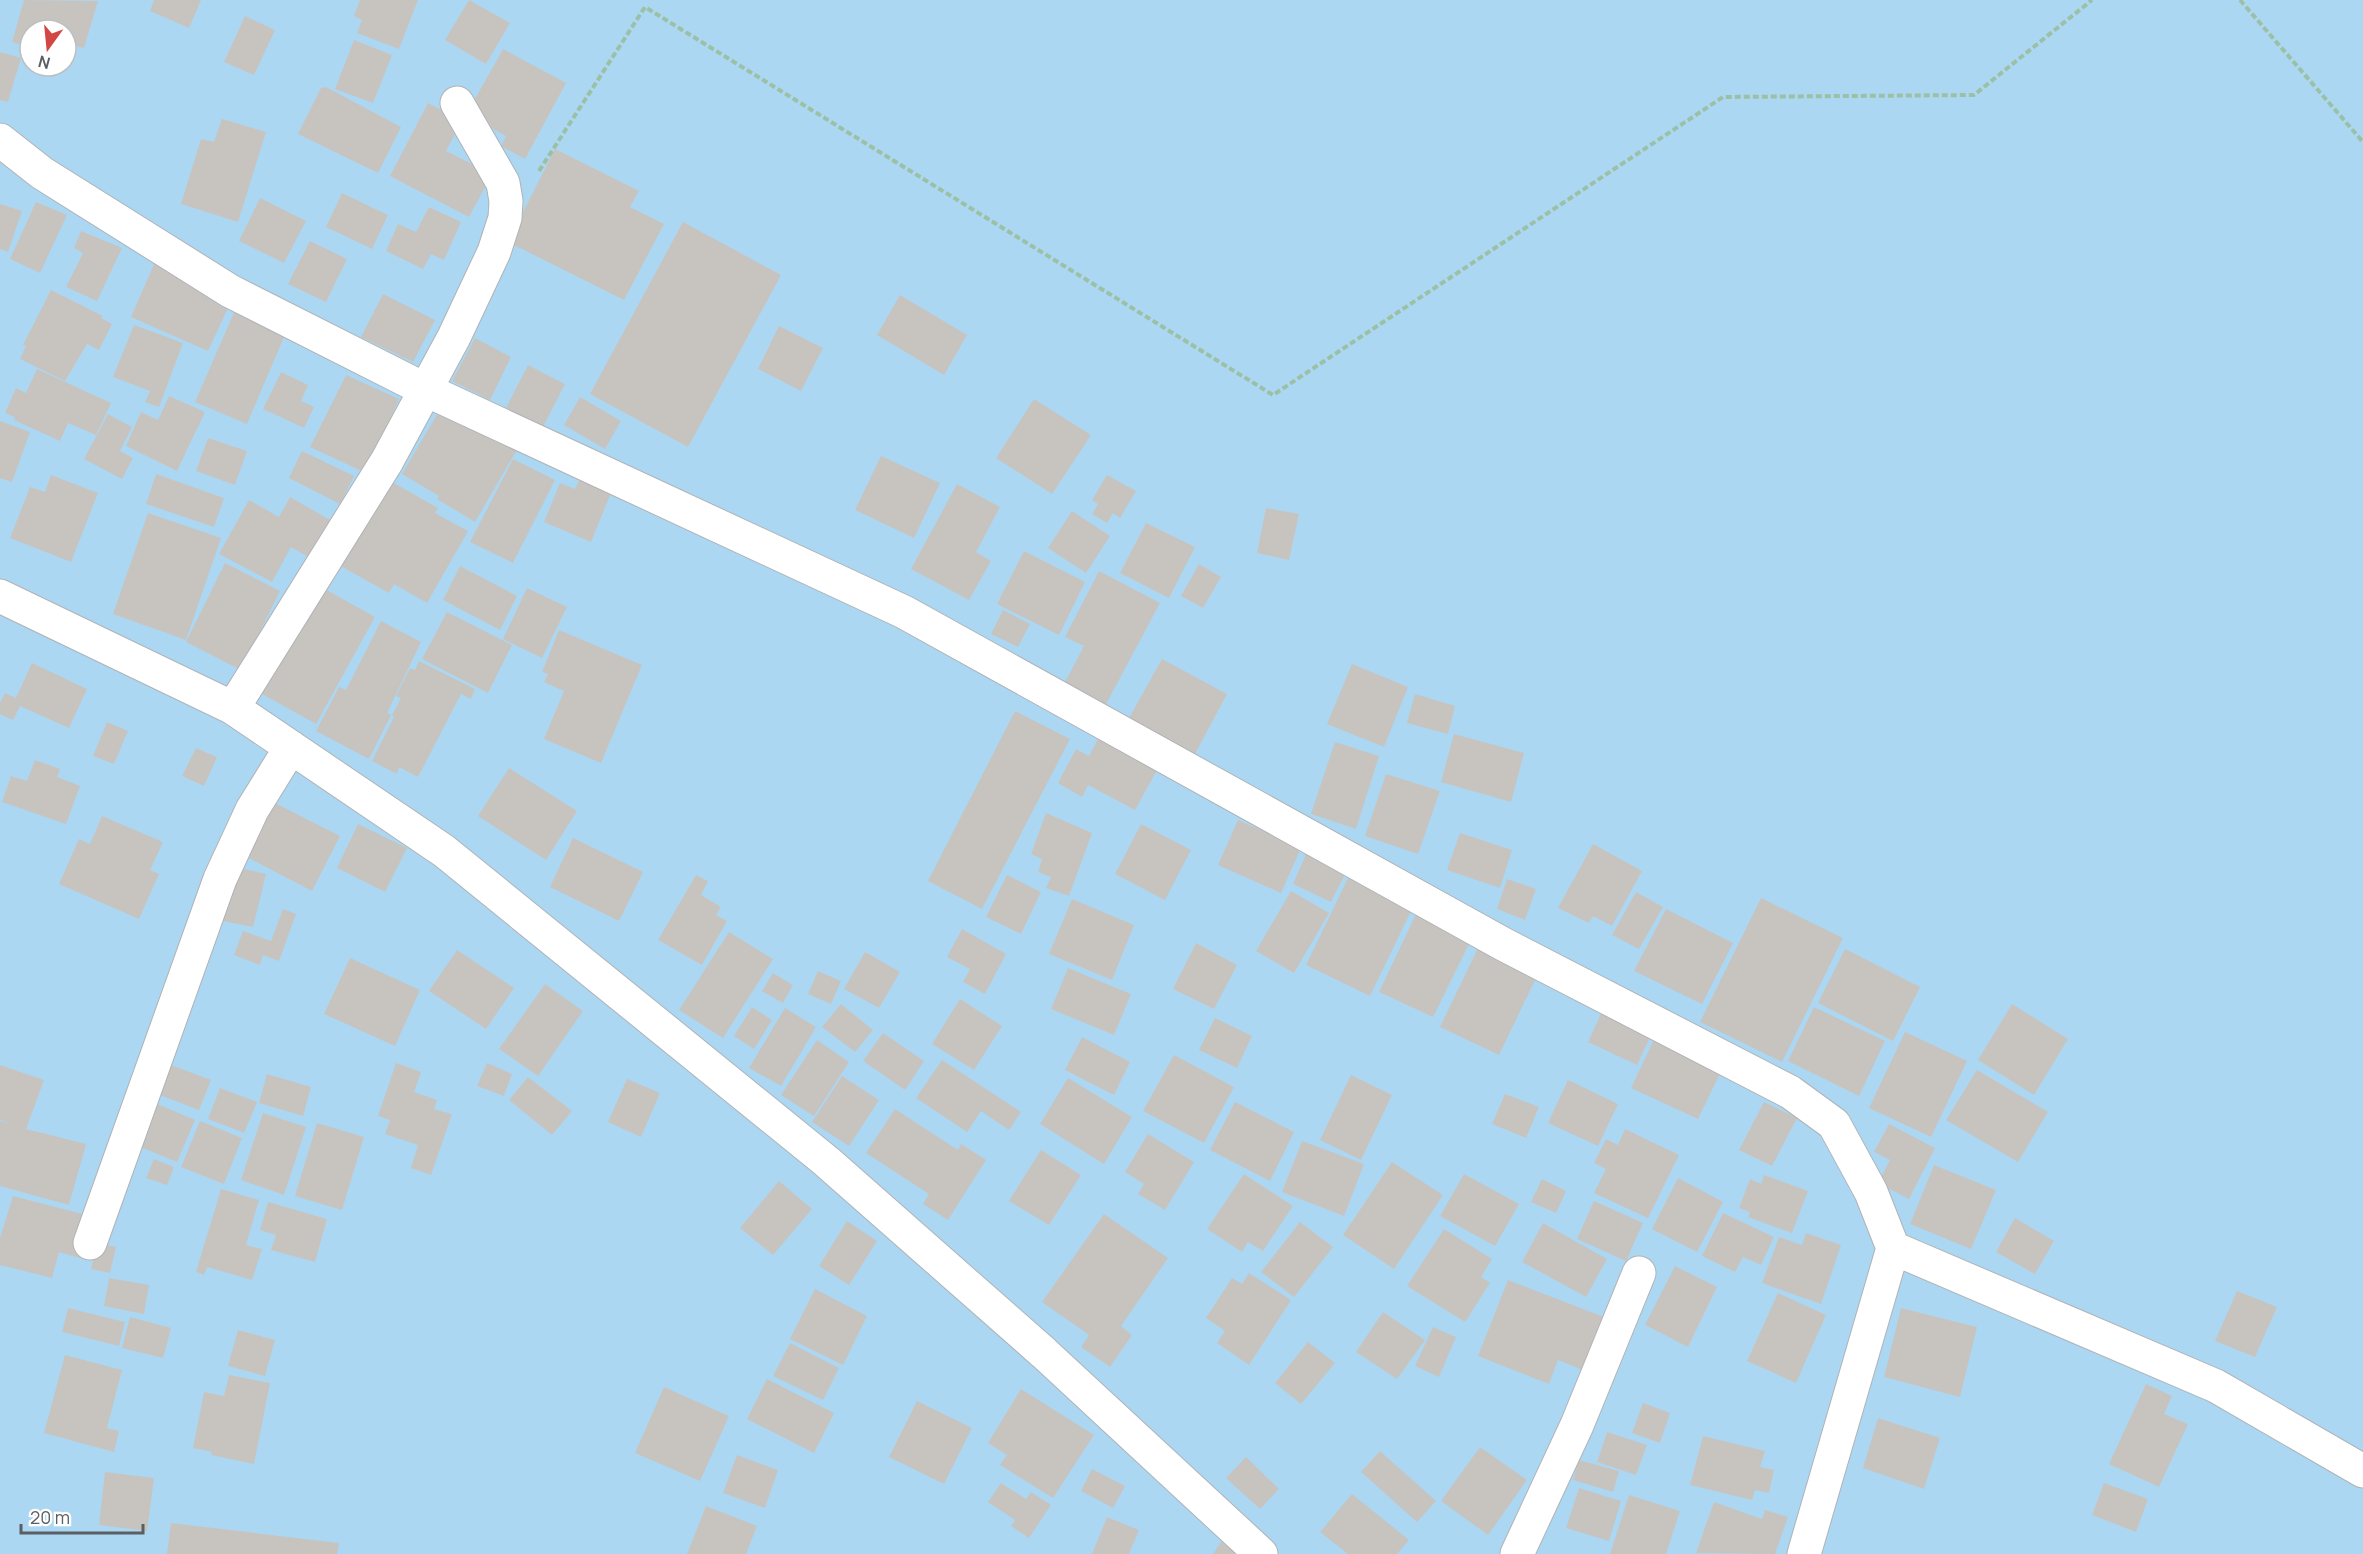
<svg xmlns="http://www.w3.org/2000/svg" width="2363" height="1554" viewBox="0 0 2363 1554" font-family="Manrope,sans-serif">
<style>
.water{fill:#abd7f3;fill-rule:evenodd}
.building{fill:#c7c4c0}
.lines{fill:none;stroke-linecap:round;stroke-linejoin:round}
.minor-casing{stroke:#b0b3b6;stroke-width:35}
.path{stroke:#9cc0a5;stroke-width:4;stroke-dasharray:6 3;stroke-linecap:butt}
.minor{stroke:#fff;stroke-width:33}
</style>
<rect width="100%" height="100%" fill="#ece9e3"/>
<path class="water" d="M0,0H2363V1554H0ZM30,30H66V66H30Z"/>
<path class="building" d="M24,0L98,1L84,48L66,43V30H30V47L12,42Z
M154,0H201L189,28L150,11Z
M360,0H418L399,49L357,33L362,20L354,16Z
M469,0L510,23L486,64L445,40Z
M245,16L275,30L254,75L224,62Z
M354,40L392,55L373,103L335,89Z
M503,49L566,83L525,159L501,146L506,136L477,120L482,112L471,106Z
M0,52L21,58L8,102L0,100Z
M326,87L401,127L378,173L298,134L321,88Z
M428,103L462,120L446,151L492,174L469,217L390,176Z
M222,119L266,132L238,222L181,204L201,139L214,142Z
M555,149L639,191L630,207L664,224L624,300L508,242Z
M342,193L388,215L372,249L326,227Z
M260,198L306,221L284,263L239,241Z
M36,202L67,215L40,273L10,259Z
M0,204L22,211L8,252L0,249Z
M429,207L461,222L444,260L431,254L423,269L386,251L398,224L416,232Z
M683,222L781,275L688,447L590,394Z
M81,231L122,248L97,301L66,287L83,253L74,248Z
M310,241L347,259L326,302L288,284Z
M155,262L233,297L208,351L131,317Z
M51,290L103,316L101,318L112,324L99,350L87,344L65,381L20,359L26,346L23,345Z
M383,294L435,320L413,362L361,337Z
M900,295L967,335L944,375L877,335Z
M236,308L287,330L247,424L195,402Z
M134,325L183,343L159,407L145,402L150,391L113,377Z
M779,326L823,348L801,391L758,369Z
M475,338L511,357L490,400L452,381Z
M528,365L565,384L543,427L506,408Z
M37,369L111,403L96,435L68,423L60,441L14,420L15,417L5,413L16,388L26,393Z
M281,372L308,385L301,401L314,407L304,428L263,409Z
M346,375L399,399L366,473L310,447Z
M169,396L205,412L177,471L126,446L141,412L158,420Z
M580,397L621,421L605,449L564,425Z
M1034,399L1091,435L1052,494L996,458Z
M442,406L518,448L475,522L437,499L439,496L402,474Z
M108,414L132,427L120,451L133,458L122,479L84,459Z
M0,421L30,432L12,482L0,478Z
M208,438L247,451L235,485L196,471Z
M302,451L354,476L340,504L289,478Z
M881,456L940,483L914,538L855,510Z
M513,459L555,480L513,563L470,542Z
M156,474L224,498L214,527L146,504Z
M51,475L98,493L71,562L10,538L30,487L45,492Z
M1107,475L1136,491L1120,518L1113,513L1107,523L1092,514L1098,504L1092,500Z
M581,476L613,488L591,542L544,522L560,483L575,489Z
M385,478L438,508L435,513L468,531L427,603L394,584L389,593L337,564Z
M957,484L1000,507L976,552L991,561L969,600L911,569Z
M290,497L332,521L312,559L291,547L272,582L219,554L249,500L279,517Z
M1266,508L1299,514L1289,560L1257,553Z
M1072,511L1110,536L1086,573L1048,548Z
M148,513L221,538L186,640L113,614Z
M1146,523L1195,547L1169,598L1120,573Z
M1024,551L1085,582L1059,635L997,604Z
M225,563L280,591L241,670L186,642Z
M1199,564L1221,577L1203,608L1181,596Z
M460,566L517,596L500,630L443,600Z
M1099,571L1160,603L1104,708L1063,686L1084,646L1065,637Z
M314,583L375,617L316,724L255,690Z
M527,588L567,607L542,658L503,639Z
M1003,610L1030,624L1018,647L991,634Z
M447,612L512,645L488,693L422,659Z
M381,621L421,642L387,713L392,715L401,698L396,696L410,668L415,670L419,661L475,689L471,699L461,694L418,777L399,767L397,774L372,761L394,717L391,715L369,759L316,731L339,687L346,690Z
M559,630L642,665L601,763L544,739L564,691L544,682L548,674L542,672Z
M1162,659L1227,694L1195,754L1129,718Z
M32,663L87,689L69,728L20,706L13,720L0,714V703L5,693L16,698Z
M1352,664L1408,687L1384,747L1327,724Z
M1415,694L1455,706L1448,734L1407,723Z
M1015,711L1070,739L982,909L928,881Z
M107,722L128,731L114,764L93,756Z
M1454,734L1524,753L1511,802L1441,782Z
M1098,739L1157,770L1135,810L1088,785L1082,797L1058,783L1076,749L1089,756Z
M1335,742L1379,756L1356,829L1311,814Z
M196,748L217,757L204,786L182,776Z
M35,760L60,769L57,777L80,786L66,824L2,802L11,776L27,781Z
M509,768L577,811L546,860L478,816Z
M1386,774L1440,791L1418,854L1365,836Z
M271,801L340,836L312,891L243,855Z
M1046,813L1092,833L1069,896L1046,888L1051,877L1038,872L1042,859L1031,854Z
M102,816L163,842L150,870L159,874L139,919L59,884L79,839L90,844Z
M1238,820L1301,848L1281,893L1218,865Z
M358,824L407,848L385,892L337,868Z
M1141,824L1191,850L1165,900L1115,874Z
M1460,833L1512,850L1500,888L1447,870Z
M573,838L643,872L619,921L550,887Z
M1593,844L1642,871L1612,926L1593,916L1589,923L1558,908Z
M1306,854L1346,872L1331,902L1293,884Z
M231,866L266,874L253,927L218,920Z
M696,875L708,881L701,895L721,907L716,915L727,921L702,965L658,940Z
M1007,875L1041,892L1021,934L986,917Z
M1349,876L1413,907L1370,996L1306,965Z
M1507,879L1536,889L1525,920L1497,909Z
M1291,891L1329,913L1294,973L1256,951Z
M1636,892L1663,907L1639,949L1612,935Z
M1761,898L1843,938L1782,1062L1700,1022Z
M1072,899L1134,925L1112,980L1049,954Z
M283,909L296,914L279,961L263,955L260,965L234,955L243,931L271,941Z
M1666,909L1733,943L1702,1004L1634,971Z
M1417,912L1472,938L1433,1017L1379,992Z
M962,929L1006,954L985,994L963,982L970,969L947,957Z
M729,932L773,959L723,1038L679,1010Z
M1196,943L1237,965L1214,1009L1173,989Z
M1478,948L1537,976L1499,1055L1440,1027Z
M1845,949L1920,987L1893,1041L1818,1003Z
M457,950L514,988L486,1029L429,991Z
M865,952L900,972L879,1008L844,989Z
M350,958L420,990L395,1046L324,1014Z
M1068,968L1131,994L1114,1035L1051,1009Z
M818,971L841,981L831,1004L808,994Z
M773,973L793,985L783,1003L762,991Z
M545,984L583,1011L538,1076L499,1049Z
M960,999L1002,1026L974,1070L932,1044Z
M841,1004L873,1030L855,1052L822,1027Z
M2012,1004L2068,1039L2034,1095L1978,1060Z
M752,1007L772,1020L754,1049L734,1036Z
M1604,1007L1654,1029L1637,1065L1588,1042Z
M1814,1007L1885,1041L1859,1096L1788,1061Z
M785,1008L816,1027L781,1086L749,1068Z
M1215,1018L1252,1036L1237,1068L1199,1050Z
M1659,1029L1726,1061L1698,1119L1631,1088Z
M1905,1032L1967,1061L1931,1137L1869,1108Z
M883,1033L924,1061L905,1090L863,1061Z
M1082,1037L1130,1062L1114,1095L1065,1070Z
M817,1040L849,1062L814,1116L781,1095Z
M1174,1055L1234,1087L1204,1143L1143,1111Z
M942,1060L1021,1112L1009,1130L981,1111L967,1132L916,1098Z
M163,1062L211,1080L199,1110L152,1092Z
M396,1063L421,1072L414,1092L437,1100L434,1109L452,1114L431,1175L411,1168L418,1145L385,1134L390,1120L378,1116Z
M487,1063L512,1074L504,1096L477,1086Z
M0,1065L44,1080L26,1129L86,1144L69,1205L0,1186V1121L12,1124L0,1120Z
M1977,1070L2048,1112L2018,1162L1946,1120Z
M267,1074L311,1087L303,1116L259,1103Z
M1351,1075L1392,1095L1361,1160L1320,1140Z
M842,1076L879,1100L849,1146L812,1122Z
M528,1077L572,1111L552,1135L509,1100Z
M1068,1078L1132,1117L1104,1164L1040,1124Z
M627,1079L660,1093L641,1137L608,1122Z
M1568,1080L1618,1104L1598,1146L1548,1123Z
M220,1088L257,1102L244,1133L208,1119Z
M1505,1094L1539,1107L1526,1138L1492,1124Z
M1235,1102L1294,1132L1270,1181L1210,1150Z
M1764,1102L1797,1118L1772,1166L1739,1150Z
M155,1103L195,1120L177,1162L138,1146Z
M895,1109L958,1150L961,1144L986,1160L948,1220L923,1204L929,1194L866,1153Z
M263,1113L306,1127L284,1195L241,1180Z
M200,1121L242,1138L224,1184L181,1167Z
M317,1123L364,1137L342,1210L295,1196Z
M1889,1124L1935,1148L1909,1199L1878,1183L1890,1160L1874,1152Z
M1625,1129L1679,1155L1648,1218L1594,1193L1606,1169L1594,1163L1606,1139L1618,1145Z
M1148,1134L1194,1162L1165,1210L1138,1194L1144,1184L1125,1172Z
M1302,1141L1364,1164L1344,1216L1282,1192Z
M1041,1150L1081,1175L1049,1225L1009,1201Z
M154,1159L174,1167L167,1185L146,1178Z
M1392,1162L1443,1195L1394,1269L1343,1235Z
M1934,1165L1996,1190L1971,1249L1910,1224Z
M1244,1174L1293,1206L1263,1251L1248,1242L1242,1252L1207,1229Z
M1464,1174L1519,1204L1495,1246L1440,1216Z
M1764,1175L1808,1191L1792,1233L1748,1217L1750,1212L1739,1208L1750,1179L1761,1184Z
M1678,1178L1723,1202L1697,1252L1652,1229Z
M1542,1179L1566,1191L1556,1213L1531,1202Z
M779,1181L812,1209L773,1255L740,1228Z
M221,1189L259,1200L246,1245L262,1249L252,1280L207,1267L204,1275L196,1272Z
M13,1196L90,1216L80,1258L59,1252L52,1278L0,1265V1238Z
M1594,1201L1643,1223L1626,1261L1577,1239Z
M268,1202L327,1219L315,1262L271,1250L276,1235L260,1230Z
M1723,1213L1774,1237L1761,1265L1743,1257L1735,1272L1702,1256Z
M1104,1214L1168,1258L1121,1326L1132,1335L1110,1367L1081,1347L1089,1335L1042,1302Z
M2015,1218L2054,1241L2035,1274L1996,1252Z
M847,1221L877,1241L849,1285L819,1266Z
M1300,1222L1333,1247L1294,1297L1261,1272Z
M1543,1223L1607,1259L1586,1297L1522,1262Z
M1444,1229L1492,1259L1481,1277L1490,1283L1465,1322L1407,1286Z
M1806,1233L1841,1245L1821,1304L1762,1283L1779,1237L1802,1245Z
M97,1243L116,1247L110,1273L91,1269Z
M1675,1266L1717,1287L1688,1347L1645,1325Z
M1249,1273L1291,1300L1249,1365L1217,1343L1225,1331L1206,1318L1232,1278L1242,1284Z
M109,1278L149,1285L144,1314L104,1306Z
M1508,1280L1604,1317L1583,1370L1558,1360L1549,1384L1478,1356Z
M815,1289L867,1316L843,1365L790,1339Z
M2237,1291L2277,1307L2255,1357L2215,1341Z
M1778,1293L1826,1315L1796,1383L1747,1361Z
M68,1308L125,1322L119,1346L62,1332Z
M1901,1308L1977,1327L1960,1397L1884,1377Z
M1383,1312L1425,1340L1397,1379L1356,1352Z
M130,1317L171,1328L163,1358L122,1348Z
M1433,1327L1456,1337L1439,1377L1415,1366Z
M238,1330L275,1340L265,1376L228,1366Z
M1308,1342L1335,1363L1301,1404L1275,1383Z
M790,1343L839,1368L823,1400L773,1376Z
M65,1355L122,1370L107,1428L119,1431L114,1452L44,1433Z
M229,1375L270,1383L254,1464L211,1455L212,1452L193,1448L204,1392L224,1396Z
M767,1379L834,1413L814,1453L747,1419Z
M2146,1384L2172,1396L2164,1414L2188,1424L2159,1487L2109,1464Z
M664,1387L729,1416L700,1481L635,1453Z
M1021,1389L1094,1435L1053,1498L1000,1465L1007,1455L988,1443Z
M917,1401L972,1428L944,1484L889,1457Z
M1643,1403L1670,1413L1660,1443L1632,1433Z
M1878,1418L1940,1438L1924,1489L1863,1468Z
M1607,1432L1647,1445L1636,1475L1597,1462Z
M1703,1436L1765,1451L1760,1467L1774,1470L1769,1493L1755,1490L1752,1500L1690,1485Z
M1480,1447L1527,1480L1488,1535L1441,1501Z
M1380,1451L1436,1501L1417,1522L1361,1472Z
M737,1455L778,1470L765,1508L723,1493Z
M1246,1457L1279,1489L1260,1509L1226,1478Z
M1579,1460L1619,1471L1613,1492L1573,1480Z
M1092,1469L1125,1486L1113,1508L1081,1491Z
M105,1472L154,1478L147,1531L99,1525Z
M1001,1483L1026,1499L1031,1492L1051,1505L1029,1538L1011,1526L1015,1520L988,1502Z
M2104,1483L2148,1499L2136,1532L2092,1515Z
M1579,1488L1621,1501L1609,1541L1566,1528Z
M1352,1494L1409,1540L1397,1554H1348L1320,1532Z
M1629,1495L1680,1511L1666,1554H1610Z
M1714,1502L1762,1519L1765,1510L1788,1517L1775,1554L1696,1553Z
M706,1506L757,1526L746,1554H687Z
M1107,1517L1139,1530L1129,1554H1092Z
M171,1523L339,1543L337,1554H167Z
M1221,1542L1238,1554H1213Z"/>
<g class="lines">
<g class="minor-casing">
<path id="minor" d="M0,140L42,173L230,291L426,390L904,612L1503,944L1790,1092L1834,1124L1871,1192L1893,1248L1804,1554
M0,596L233,708L444,851L826,1161L1044,1353L1261,1554
M233,708L387,461L454,337L494,252L505,218L506,201L503,183L457,103
M90,1243L220,879L252,810L291,747
M1893,1248L2216,1386L2363,1471
M1517,1554L1577,1425L1639,1273"/>
</g>
<path class="path" d="M2240,0L2363,142
M539,171L645,7L1273,395L1723,97L1974,95L2092,0"/>
<use href="#minor" class="minor"/>
</g>
<g transform="translate(48 48) rotate(195)"><circle r="28" fill="#ffffff" stroke="#bdbfc0" stroke-width="1.5"/>
<path d="M0-4.5L10 22L0 15L-10 22Z" fill="#d24743"/>
<text y="-9" font-size="16" font-weight="bold" text-anchor="middle" fill="#5b5e62">N</text>
</g>
<path d="M21 1524v9h122v-9" fill="none" stroke="#5b5e62" stroke-width="3"/>
<text x="30" y="1524" font-size="18" fill="#5b5e62" stroke="#ffffff" stroke-width="4.5" paint-order="stroke">20 m</text>
</svg>
